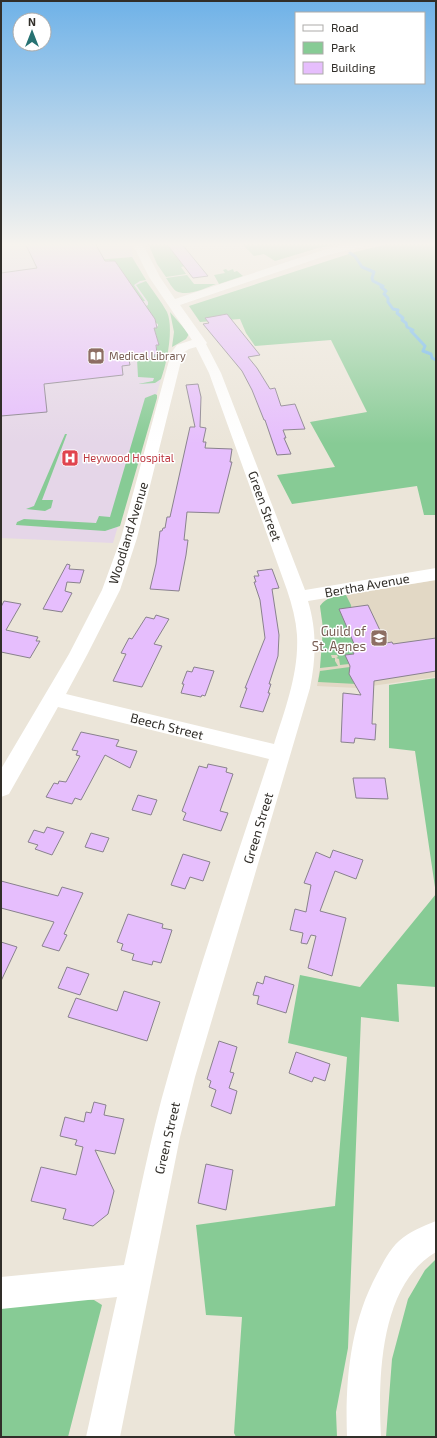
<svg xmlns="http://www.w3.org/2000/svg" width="437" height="1438" viewBox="0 0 437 1438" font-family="'Exo 2',sans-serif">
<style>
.built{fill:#e2d8c5}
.medical{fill:#e5d6e8}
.green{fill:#87cb95}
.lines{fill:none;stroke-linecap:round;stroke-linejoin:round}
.stream{stroke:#5aaee9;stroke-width:3}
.building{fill:#e6befd;stroke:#89828d}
.minor{fill:#fff;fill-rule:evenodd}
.labels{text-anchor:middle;stroke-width:3;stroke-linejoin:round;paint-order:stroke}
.far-education-label{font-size:11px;fill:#785e54;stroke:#fff;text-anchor:start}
.far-health-label{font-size:11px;fill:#be3a42;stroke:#fff;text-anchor:start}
.street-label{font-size:13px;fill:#312e29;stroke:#fff}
.education-label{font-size:13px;fill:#785e54;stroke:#fff;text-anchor:end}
</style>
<rect width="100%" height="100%" fill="#ebe5d9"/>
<path class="built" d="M436,580V677L357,688L317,686L323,648V628L320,606L324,601L334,597Z"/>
<path class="medical" d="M1,243H131L133,258L142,281L169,325L160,368L161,379L113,543L1,538Z"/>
<path class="green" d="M148,243H175L168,245L185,266L181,267L186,274L166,277L157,264Z
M241,243H346L318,248L275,261L264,254L254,256Z
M391,243H436V515H424L417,486L292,504L277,475L335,467L310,422L367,412L331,340L255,346L246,333L240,319L200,322L189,306L355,252Z
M132,257L146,280L140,281L134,285L145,301L133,302L109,260L84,264V261Z
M226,269L228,271L233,269L234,272L237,271L243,276L219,284L214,275L225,273L223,270Z
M187,275L194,284H216C205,288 188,297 176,291C172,288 169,282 166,278Z
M146,281C153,291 161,301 167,312C174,328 167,363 161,379L155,383L138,384L153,381L154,378L138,377L137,359L154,358V355L157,354V345H159L154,328L158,326V324L156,323L144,307L148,305V302L136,285Z
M170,312L189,334L186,339L172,347L174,332Z
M155,394L157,395V398L120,526L105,531L16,525L17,522L24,519L96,523L99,516L110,517L145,398Z
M65,434H67L42,500H53L51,508L45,511L26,509L34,506Z
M346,595L351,605L355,646L351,647L354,654L345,655L349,664L340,665L339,659L336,658L338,657L337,655H331L332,658H335V661L338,666L320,668L323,628L320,606C326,597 336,596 346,595Z
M350,667L357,684L318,682L320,671Z
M436,678V987L397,984L399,1022L361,1017L348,1348L336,1412L337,1437H236L234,1433L242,1317L206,1315L196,1225L335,1206L347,1057L288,1043L300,975L360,987L436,894L415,751L389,748V685Z
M436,1259V1437H386L392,1359L408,1299L425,1270Z
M70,1298L94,1300L102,1305L68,1437H1V1305Z"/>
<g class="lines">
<path class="stream" d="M350,253L355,256L362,267L374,272L372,278L373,281L383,286L381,287L386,291L384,294L388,298V302L393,309L398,310L397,313L403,318L402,320L406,323L407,327L413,330L411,331L425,346L423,351L431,354L432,358L436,360"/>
</g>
<path class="building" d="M25,243H95L105,261H115L155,319L157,328H154L159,345H156L157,354L154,355L155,358L129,360L130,365L122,366L123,375L44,384L47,412L1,416V273L37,268Z
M166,243H181L208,276L193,278Z
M227,314L260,355L248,357L257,368L270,389L275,388L281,406L295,404L305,429L283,430L286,438H284L291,454L277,455L265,420H264L252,390L242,371L203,324L209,323L205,318Z
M198,384L201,397L200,427L206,428L203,442H206L205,448L232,449L230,462H232L219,513L187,512L184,540H188L186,555L179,591L150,589L156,564L160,531H162L163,528H165L167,517H170L190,427H195L186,385Z
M67,564L70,565L69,569L84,570L80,583L67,582L65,591L72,593L62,612L43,609Z
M272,569L279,588L272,589L279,635L278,656L269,684H271L268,693H270L263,712L240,707L247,688H245L265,638L260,600L254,582H256L254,576H259L257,571Z
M4,601L21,604L6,630L38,637L36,641H40L30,658L1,652V607Z
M368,605L386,643L392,642L393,644L436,638V671L374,681L372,724H376L375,740L355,738L354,743L341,742L343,693L361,695L349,674L350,666L345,655L354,654L350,647L355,646L339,609Z
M156,615L169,619L154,644L162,646L142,687L113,681L126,654L121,653L129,638L132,639L146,617L154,619Z
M194,667L214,671L205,696L202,695L201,697L181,693L184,684H182L187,671L192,672Z
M81,732L119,740L116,746L137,751L130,768L105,755L81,800L75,798L72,804L46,797L54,783L58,784L59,781L66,782L80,756L76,755L78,751L72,750Z
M208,764L227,768L226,772L233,774L220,811L228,813L221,831L183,820L186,813L182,811L199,766L207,768Z
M353,778H385L388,799L356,798Z
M138,795L157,800L151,815L132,810Z
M47,827L64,832L52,855L35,849L38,845L28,842L34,830L44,833Z
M91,833L109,838L103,852L85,847Z
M333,850L363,860L356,879L335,871L320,911L346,918L332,976L308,968L316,936L311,935L307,944L301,943L303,933L290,930L295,909L306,912L311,885L304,883L316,852L330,858Z
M183,854L210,862L203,881L190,877L185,889L171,885Z
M1,881L58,896L62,887L83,893L64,934L67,935L59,951L42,946L54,922L1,908Z
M128,914L163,924L162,928L172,930L161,963L153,961L152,965L132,960L134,954L121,950L123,944L117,942Z
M1,942L17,947L1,981Z
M67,967L89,974L80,995L58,988Z
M265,976L294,985L286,1013L257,1004L259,996L253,995L257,982L263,984Z
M124,991L160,1002L147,1041L68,1017L76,998L117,1011Z
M219,1041L237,1047L230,1072L234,1073L229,1088L237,1091L231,1114L211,1106L216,1090L209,1087L211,1081L207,1079Z
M296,1052L330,1064L325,1081L314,1077L312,1082L289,1073Z
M94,1102L106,1105L104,1115L124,1119L115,1154L95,1150L114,1191L108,1214L93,1226L63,1219L66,1209L31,1201L41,1167L76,1175L83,1147L75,1145L77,1140L60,1136L65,1117L84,1122L86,1112L91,1113Z
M206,1164L233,1170L226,1210L198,1203Z"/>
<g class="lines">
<path class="minor" d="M132,243H142L160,277L175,299L320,251L352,243H370L369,245L328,255L180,305L207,343L206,344L221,373L305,590L436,568V580L308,601C317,631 316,658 310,688L195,1077L180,1137L120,1437H86L117,1297L1,1309V1277L124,1265C138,1202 150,1138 168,1076C198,970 234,865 269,759L58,707L9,794L1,797V769L69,654L102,590L121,538L171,353L177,345L192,340L149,277ZM196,347L209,373L287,590C292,605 296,620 297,635C299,673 285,709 274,744L66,694L87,655L120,590L137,538L183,353L189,349Z
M436,1221V1252C379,1285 378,1380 381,1437H347C345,1381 350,1324 377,1274C383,1263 389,1250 399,1241C409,1232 423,1226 436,1221Z"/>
</g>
<linearGradient id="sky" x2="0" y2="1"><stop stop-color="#6fb2e8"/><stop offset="0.55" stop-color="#f6f3ee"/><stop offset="1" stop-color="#f6f3ee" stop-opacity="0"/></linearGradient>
<rect width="437" height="444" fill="url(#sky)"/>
<defs>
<g id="library-square" transform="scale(0.9)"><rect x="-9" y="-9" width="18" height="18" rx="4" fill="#8d6e63" stroke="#fff"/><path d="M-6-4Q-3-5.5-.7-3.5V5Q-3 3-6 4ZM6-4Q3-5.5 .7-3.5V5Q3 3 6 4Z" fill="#fff"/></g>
<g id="hospital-square" transform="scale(0.9)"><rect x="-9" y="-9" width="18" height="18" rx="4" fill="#e0444e" stroke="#fff"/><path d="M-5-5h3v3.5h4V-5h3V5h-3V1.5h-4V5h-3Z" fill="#fff"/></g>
<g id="school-square" transform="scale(0.9)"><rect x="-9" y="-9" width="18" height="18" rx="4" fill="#8d6e63" stroke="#fff"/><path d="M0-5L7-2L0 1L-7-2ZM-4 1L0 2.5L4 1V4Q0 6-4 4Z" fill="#fff"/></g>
</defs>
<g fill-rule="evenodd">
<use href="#library-square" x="96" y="356"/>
<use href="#hospital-square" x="70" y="458"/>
<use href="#school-square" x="379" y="638"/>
</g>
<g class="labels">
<g class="far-education-label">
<text x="109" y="360">Medical Library</text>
</g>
<g class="far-health-label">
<text x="83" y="462">Heywood Hospital</text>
</g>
<g class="street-label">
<text transform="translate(265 506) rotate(70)" y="5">Green Street</text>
<text transform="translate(128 533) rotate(-73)" y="5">Woodland Avenue</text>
<text transform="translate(367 585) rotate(-10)" y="5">Bertha Avenue</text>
<text transform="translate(167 726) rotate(14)" y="5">Beech Street</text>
<text transform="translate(258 828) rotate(-73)" y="5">Green Street</text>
<text transform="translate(167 1138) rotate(-77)" y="5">Green Street</text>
</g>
<g class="education-label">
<text x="366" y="636">Guild of<tspan x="366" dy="15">St. Agnes</tspan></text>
</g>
</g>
<rect width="437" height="1438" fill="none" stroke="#312e29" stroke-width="4"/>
<rect x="295" y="12" width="130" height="72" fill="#ffffff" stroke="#adaba9"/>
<rect x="303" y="25" width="20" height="6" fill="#ffffff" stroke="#adaba9"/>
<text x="331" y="32" font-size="12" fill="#312e29">Road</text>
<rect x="303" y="42" width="20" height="12" fill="#87cb95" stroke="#adaba9"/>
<text x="331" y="52" font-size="12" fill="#312e29">Park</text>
<rect x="303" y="62" width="20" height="12" fill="#e6befd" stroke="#adaba9"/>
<text x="331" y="72" font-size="12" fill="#312e29">Building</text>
<g transform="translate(32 32)"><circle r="19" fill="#ffffff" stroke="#adaba9"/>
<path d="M0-3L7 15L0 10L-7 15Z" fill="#277272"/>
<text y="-6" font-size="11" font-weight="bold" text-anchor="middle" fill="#312e29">N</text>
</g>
</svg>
